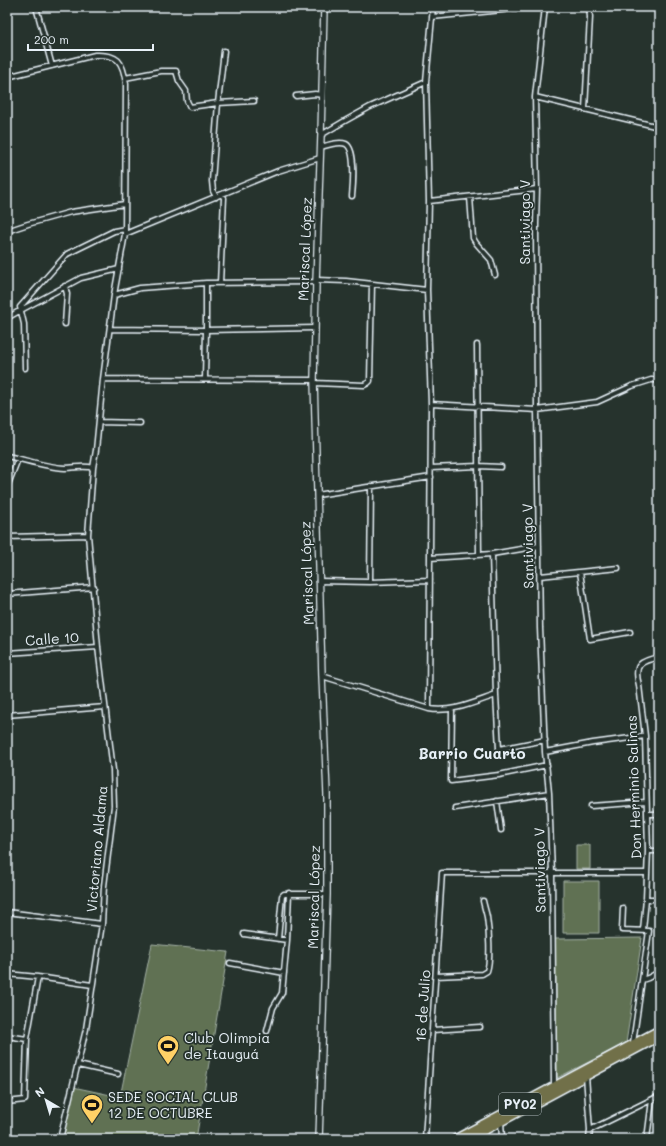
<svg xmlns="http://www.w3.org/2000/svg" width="666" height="1146" viewBox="0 0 666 1146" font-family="Mali,sans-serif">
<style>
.green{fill:#607153;stroke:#a4b1a6}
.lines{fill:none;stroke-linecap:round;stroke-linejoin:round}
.street-casing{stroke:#e8f1f8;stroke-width:7}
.secondary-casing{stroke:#e8f1f8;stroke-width:8}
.highway-casing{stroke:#e8f1f8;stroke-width:10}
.street{stroke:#26332d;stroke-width:4}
.secondary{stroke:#26332d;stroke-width:5.5}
.highway{stroke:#71704a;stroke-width:7}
.labels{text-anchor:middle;stroke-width:3.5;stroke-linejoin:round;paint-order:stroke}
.shield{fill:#26332d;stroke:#aeb8bb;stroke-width:1}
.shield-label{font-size:13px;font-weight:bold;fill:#e8f1f8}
.street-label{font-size:14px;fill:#e8f1f8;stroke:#26332d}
.poi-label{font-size:14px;fill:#e8f1f8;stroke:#26332d;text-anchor:start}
.neighbourhood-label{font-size:15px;font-weight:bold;fill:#e8f1f8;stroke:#26332d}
</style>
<rect width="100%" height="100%" fill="#26332d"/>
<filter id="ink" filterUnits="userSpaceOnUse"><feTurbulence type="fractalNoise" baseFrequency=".025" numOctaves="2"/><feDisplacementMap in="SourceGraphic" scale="8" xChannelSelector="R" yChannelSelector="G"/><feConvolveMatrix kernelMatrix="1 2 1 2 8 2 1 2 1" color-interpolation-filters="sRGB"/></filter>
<g filter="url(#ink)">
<path class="green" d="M576,845H590V869H576Z
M599,881V933H563V881Z
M642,938L626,1043L557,1078L555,939Z
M152,944L228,952L196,1139H61L73,1087L120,1097Z"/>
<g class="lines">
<g class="street-casing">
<path id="street" d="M36,7L52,66
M545,7L535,97L537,189L536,224L537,410L540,628L545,752L549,793L552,873L554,1086
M432,17L533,7
M7,77L95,55C118,54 123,61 126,84L125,234L114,295L103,379L96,450L93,468L88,535L98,647L113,770L114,806L104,886L102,924L86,1029L60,1139
M125,78L161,71H176L179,81L186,91L187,101L190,107L218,103L254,101
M296,96L315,94L322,95
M535,97L659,127
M585,109L590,17L589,7
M321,135L343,122L370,107L426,82
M321,147C328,145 339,141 346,144C356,149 353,186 352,196
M216,197L213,191L212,181L218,103L224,51
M470,197L473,238L476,243L491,260L495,275
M429,201L537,189
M7,231L28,224L71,212L125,204
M125,234L278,171L320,158
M316,280L346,281L427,290
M220,283L224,198L222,194
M65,286L67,294L65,324
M114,295L140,288L206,283L316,282
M7,318L21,310L81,278L119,269
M110,329L206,330L315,328
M477,345L479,555
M25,368L24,324L20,307L67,254L114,231L125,229
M103,379L314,380
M205,379L206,330V283
M314,383L364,385L368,383L370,381L372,284
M431,404L537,410L597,402L632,386L651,380H659
M99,422L140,423
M7,456C26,460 46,467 65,468C75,468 84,465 93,468
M431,468L478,466L501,467
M7,487L18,459
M317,495L431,477
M7,537L88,535
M492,554L496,695L499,749L545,740
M430,558L492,554L539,546
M580,572L590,639L630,632
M540,576L618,568
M319,581L370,582L430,580
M370,582L371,486
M7,594L94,587
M7,653L98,647
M322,676L429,709C452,713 475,702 496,695
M429,709L431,404L427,290L429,201L426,82L433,7
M452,709L451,781L499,775L547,765
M7,715L105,707
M545,752L593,743L645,736
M497,801L501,830
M591,806L646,802
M455,808L549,793
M647,814H659
M648,851H659
M646,899H659
M623,908L622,930L649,931L633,1043
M7,912L102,924
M643,930L646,899L648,851L645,736L639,685C633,664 641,661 659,657
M244,934L287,940
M278,939L282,896L284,894H327
M230,963L284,973
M7,974L38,977L92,985
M436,976L482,974L487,971C491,959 489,930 487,917C486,912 484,906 483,901
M642,980L648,978L659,972
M432,1030L480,1027
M267,1031L273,1008L282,993L287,940L289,893
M7,1036L27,1039
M78,1065L118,1074
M586,1076L590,1130L589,1139
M7,1102L25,1100L27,1039L38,977
M501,1121L502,1139
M590,1130L659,1096
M425,1139L442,873H647
M647,1139L652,1100"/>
</g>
<g class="secondary-casing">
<path id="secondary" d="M319,1139L327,894V794L322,676L314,380L316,282L321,135L324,7"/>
</g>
<g class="highway-casing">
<path id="highway" d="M455,1139L659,1030
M469,1139L659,1037"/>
</g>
<use href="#street" class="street"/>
<use href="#secondary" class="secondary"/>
<use href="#highway" class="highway"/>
</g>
</g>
<defs>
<g id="stadium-pin" transform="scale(1.15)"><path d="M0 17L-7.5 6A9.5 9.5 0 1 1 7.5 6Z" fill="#ffd166" stroke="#26332d"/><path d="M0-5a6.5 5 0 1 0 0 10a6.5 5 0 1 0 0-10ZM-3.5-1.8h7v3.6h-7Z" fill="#111"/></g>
</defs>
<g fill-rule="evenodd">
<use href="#stadium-pin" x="168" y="1046"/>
<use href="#stadium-pin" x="92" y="1105"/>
</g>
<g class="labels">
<rect class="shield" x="499" y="1093" width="42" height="22" rx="3"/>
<g class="shield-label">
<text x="520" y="1109">PY02</text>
</g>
<g class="street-label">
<text transform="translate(525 222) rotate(-90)" y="5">Santiviago V</text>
<text transform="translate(305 249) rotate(-88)" y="5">Mariscal López</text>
<text transform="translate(528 546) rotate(-91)" y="5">Santiviago V</text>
<text transform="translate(307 573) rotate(-92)" y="5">Mariscal López</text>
<text transform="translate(52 639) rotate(-4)" y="5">Calle 10</text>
<text transform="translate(634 787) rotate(-92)" y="5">Don Herminio Salinas</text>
<text transform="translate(97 849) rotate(-85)" y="5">Victoriano Aldama</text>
<text transform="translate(540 870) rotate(-91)" y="5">Santiviago V</text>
<text transform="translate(314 897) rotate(-89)" y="5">Mariscal López</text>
<text transform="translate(423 1006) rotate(-86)" y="5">16 de Julio</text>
</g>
<g class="poi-label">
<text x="184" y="1043">Club Olimpia<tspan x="184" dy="16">de Itauguá</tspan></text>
<text x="108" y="1102">SEDE SOCIAL CLUB<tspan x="108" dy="16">12 DE OCTUBRE</tspan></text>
</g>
<g class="neighbourhood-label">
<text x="472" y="759">Barrio Cuarto</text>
</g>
</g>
<rect width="666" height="1146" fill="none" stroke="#26332d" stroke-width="24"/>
<rect x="12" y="12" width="642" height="1122" fill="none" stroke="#e8f1f8" stroke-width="1.5" filter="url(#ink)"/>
<g transform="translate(46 1100) rotate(322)" stroke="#26332d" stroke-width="3" paint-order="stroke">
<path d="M0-3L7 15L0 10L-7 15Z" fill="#e8f1f8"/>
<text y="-6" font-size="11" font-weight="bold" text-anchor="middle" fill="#e8f1f8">N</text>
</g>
<path d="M28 44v6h125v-6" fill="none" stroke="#e8f1f8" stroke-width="2"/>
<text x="34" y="44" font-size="12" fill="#e8f1f8" stroke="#26332d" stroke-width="3" paint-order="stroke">200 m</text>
</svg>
